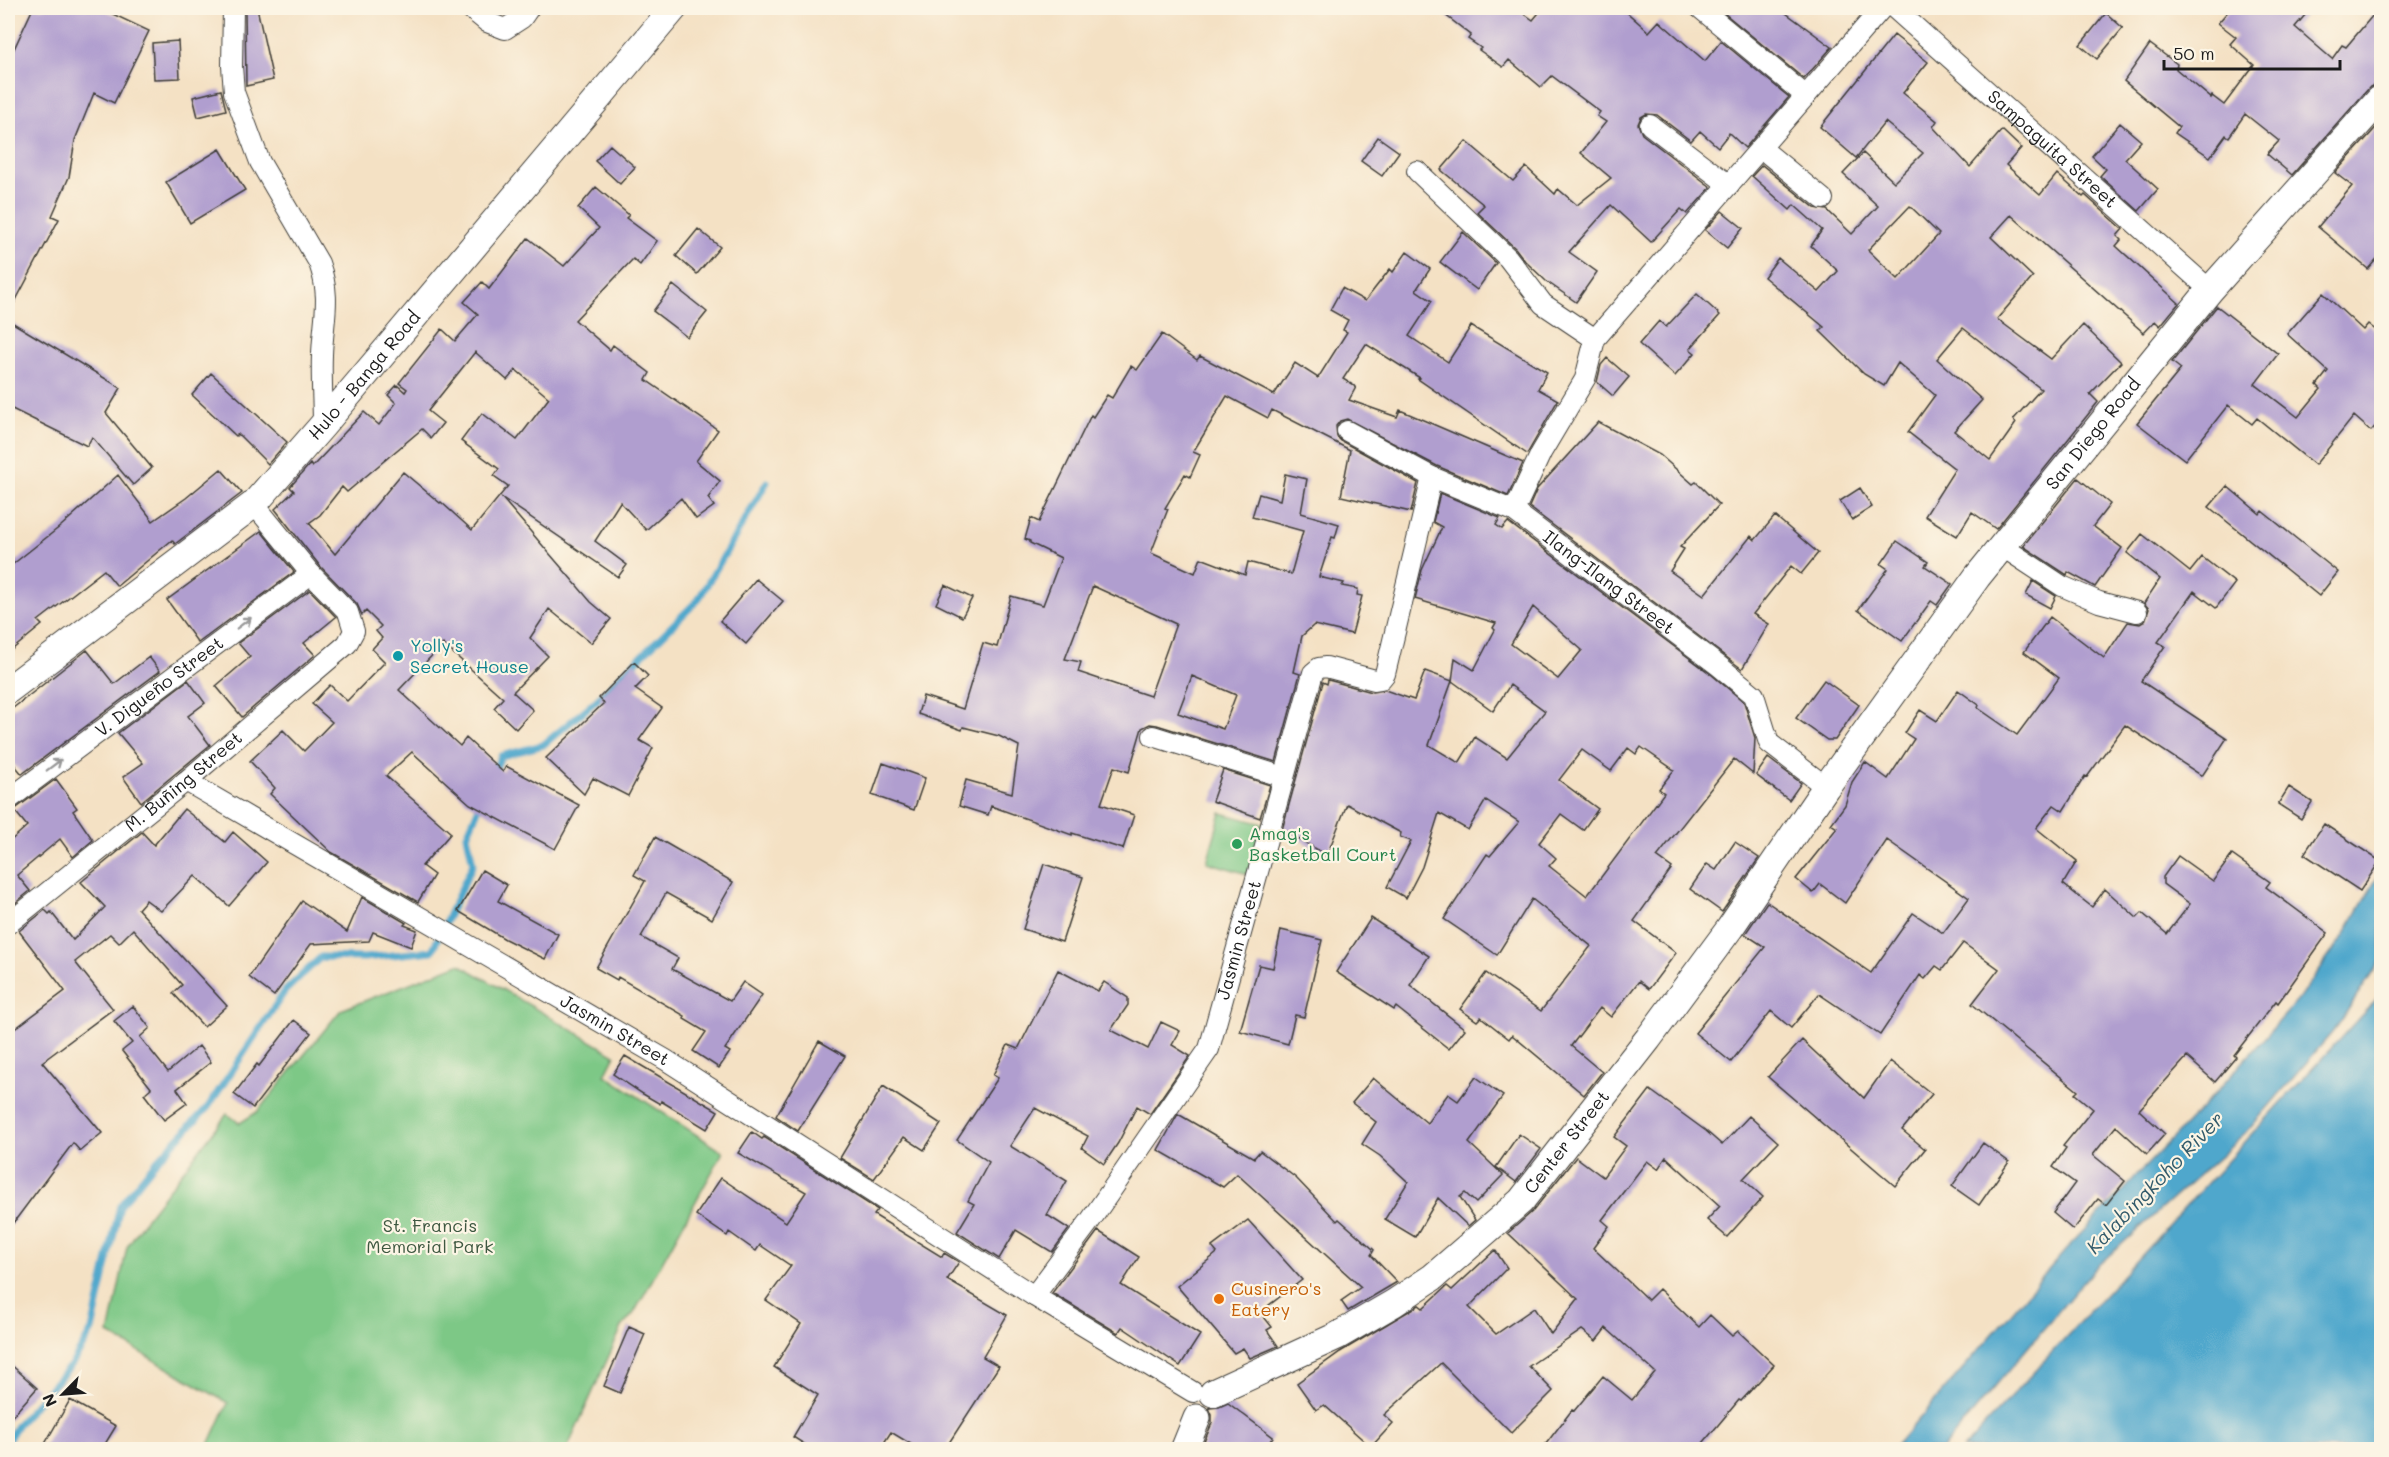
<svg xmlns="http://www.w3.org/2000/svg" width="2389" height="1457" viewBox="0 0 2389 1457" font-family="Mali,sans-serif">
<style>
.green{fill:#7dc886;stroke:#4c7251;stroke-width:1.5}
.water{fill:#4fa7cc;stroke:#366274;stroke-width:1.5}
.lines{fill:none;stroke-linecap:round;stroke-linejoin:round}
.stream{stroke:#4fa7cc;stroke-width:7}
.building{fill:#b09ecf;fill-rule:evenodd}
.street-casing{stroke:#3c3a35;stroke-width:22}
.secondary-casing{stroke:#3c3a35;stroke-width:29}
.street{stroke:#fff;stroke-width:20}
.secondary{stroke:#fff;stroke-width:27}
.oneway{stroke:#999}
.culture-dot{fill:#0f9aa8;stroke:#fcf5e5;stroke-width:2}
.leisure-dot{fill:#2e9e5b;stroke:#fcf5e5;stroke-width:2}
.food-dot{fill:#e8710a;stroke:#fcf5e5;stroke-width:2}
.labels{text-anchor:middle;stroke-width:4.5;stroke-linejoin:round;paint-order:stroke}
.street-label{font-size:18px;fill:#1c1c1c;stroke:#fcf5e5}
.culture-label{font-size:18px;fill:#0d838f;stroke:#fcf5e5;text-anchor:start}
.leisure-label{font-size:18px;fill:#27864d;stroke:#fcf5e5;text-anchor:start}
.park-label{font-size:18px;fill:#3e5841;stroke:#fcf5e5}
.food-label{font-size:18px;fill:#c56008;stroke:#fcf5e5;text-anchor:start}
.water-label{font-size:20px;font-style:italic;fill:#335b6b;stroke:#fcf5e5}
</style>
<rect width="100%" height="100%" fill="#fcf5e5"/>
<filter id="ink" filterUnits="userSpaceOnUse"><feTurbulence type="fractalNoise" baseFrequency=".0167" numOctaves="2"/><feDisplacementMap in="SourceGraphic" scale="12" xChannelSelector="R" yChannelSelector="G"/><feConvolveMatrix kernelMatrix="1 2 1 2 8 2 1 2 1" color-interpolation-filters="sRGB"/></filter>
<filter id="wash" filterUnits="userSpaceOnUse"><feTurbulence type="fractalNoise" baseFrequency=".008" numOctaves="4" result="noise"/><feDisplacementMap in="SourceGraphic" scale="24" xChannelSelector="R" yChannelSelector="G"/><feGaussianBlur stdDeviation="1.35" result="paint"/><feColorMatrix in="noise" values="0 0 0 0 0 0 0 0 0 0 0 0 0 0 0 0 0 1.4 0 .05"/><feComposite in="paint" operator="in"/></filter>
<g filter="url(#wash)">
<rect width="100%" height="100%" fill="#f4e1c4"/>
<path class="green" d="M1221,813L1267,825L1251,875L1207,862Z
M459,964L615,1055L605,1075L723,1152L634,1313L622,1327L567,1449H207L228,1403L109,1334L127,1247L144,1221L227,1114L240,1123L257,1112L341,1010Z"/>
<path class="water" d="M2381,871V960L2336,1028L2245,1134L2095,1268L1942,1449H1893L2070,1245L2211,1098L2298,1000L2344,935Z
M2381,994V1449H1963Z"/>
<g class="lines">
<path class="stream" d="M493,774L501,756L543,745L597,700L698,600L767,482
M8,1440L18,1424L72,1364L92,1330L120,1206L153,1165L208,1107L285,991L321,957L364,958L432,951L473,864L467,835L482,800"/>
</g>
<g id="blocks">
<path class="building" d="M33,8H100L149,31L114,103L94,93L75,140L69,177L52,216L59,219L8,315V62Z
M245,8H257L273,80L246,86Z
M1436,8H1516L1533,20L1543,8H1622L1649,32L1659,21L1705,61L1721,41L1789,97L1745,148L1729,133L1718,147L1700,131L1691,141L1657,115L1646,114L1641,117L1638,124L1642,134L1711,187L1687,214L1681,209L1651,242L1611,205L1569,252L1597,272L1576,302L1546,281L1525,261L1516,249L1477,212L1484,205L1441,170L1466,141L1513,181L1526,167L1555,194L1558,189L1577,205L1611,178L1581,153L1606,122L1597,116L1600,112L1552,76L1541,87L1509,60L1503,67L1479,50L1481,48L1468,39L1471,35Z
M1718,8H1779L1832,47L1804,79Z
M2231,8H2311L2295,27L2332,59L2342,45L2346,47L2379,8H2382V82L2370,87L2292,175L2267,154L2279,141L2245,114L2229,137L2226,135L2210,157L2175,133L2179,127L2124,81L2150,44L2177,64L2176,69L2211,98L2212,96L2224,105L2254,65L2230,44L2236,37L2218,23Z
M2106,13L2123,28L2097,59L2080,45Z
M1894,35L1928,62L1903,93L1937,121L1933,127L1970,167L2002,130L2021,148L2006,165L2040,195L2057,174L2083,197L2085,195L2123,229L2117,236L2121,240L2116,246L2179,303L2160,326L2155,321L2144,333L2011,215L1991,237L2033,277L1997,319L2051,359L2083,325L2121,362L2090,394L2098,402L1996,529L1972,512L1957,536L1925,516L1955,469L1908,432L1935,395L1898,363L1884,386L1864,374L1820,331L1824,327L1764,277L1778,258L1819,292L1838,271L1811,246L1822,230L1794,205L1790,210L1752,176L1762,165L1815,208L1827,210L1852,234L1878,206L1843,174L1863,153L1894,182L1923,153L1885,122L1856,158L1820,127ZM1910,206L1939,234L1898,279L1868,250ZM1963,328L2041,389L2013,420L2016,423L1990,460L1954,431L1982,400L1937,359Z
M178,41L180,78L154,79L152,43Z
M221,90L226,110L198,117L193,97Z
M2382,121V253L2368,269L2318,227L2352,186L2335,173Z
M2120,123L2141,141L2125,159L2158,189L2139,211L2100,176L2106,169L2092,156Z
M1378,137L1399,152L1382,176L1361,161Z
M610,145L635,167L620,184L595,161Z
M220,149L245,190L190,223L166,182Z
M596,187L629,215L626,218L657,241L640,265L633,259L575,320L610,350L613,345L650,373L646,380L718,430L696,461L720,481L708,498L714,506L696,519L681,498L646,530L620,502L595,541L627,565L618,577L501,497L591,602L611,619L591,643L549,609L530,638L548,656L513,692L533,710L516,729L494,708L503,698L443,644L399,690L460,746L466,738L503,772L506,766L579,805L555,849L470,804L412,752L386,776L451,833L422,866L434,875L418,902L331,852L270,794L275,788L250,761L283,730L304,751L332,722L312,704L324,691L330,685L347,701L385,662L372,649L382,638L376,631L381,626L366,611L362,615L357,604L320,566L275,509L294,491L290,487L310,464L312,467L364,412L379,425L396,403L388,395L397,385L405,392L407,389L399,383L442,329L455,341L478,314L464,302L482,282L489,289L528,238L564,266L599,228L578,208ZM475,352L507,380L516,370L549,398L517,440L482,413L461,441L499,469L494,476L508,486L472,530L441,502L440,503L403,472L335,554L309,523L320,515L342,487L347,492L422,429L431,438L443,423L428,411Z
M1722,211L1743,228L1727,248L1705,230Z
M698,229L720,247L697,274L676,256Z
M1463,232L1496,263L1477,290L1440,262Z
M1407,252L1430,269L1416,290L1432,301L1409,336L1448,362L1471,326L1547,372L1538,389L1558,400L1527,454L1418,379L1420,378L1366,344L1343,379L1356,387L1349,400L1397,417L1400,410L1523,463L1508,496L1437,466L1347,419L1340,421L1336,426L1337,437L1341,441L1418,483L1411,512L1341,496L1350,450L1272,410L1268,418L1227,396L1193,452L1200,455L1190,477L1185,474L1165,508L1168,509L1151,553L1195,573L1201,558L1245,575L1248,562L1291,574L1303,531L1252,517L1259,494L1280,500L1285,474L1307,479L1301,513L1339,524L1335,538L1332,537L1319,577L1344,583L1342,586L1358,589L1357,595L1362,596L1352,634L1314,625L1302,636L1294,672L1300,674L1276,762L1157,725L1150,724L1142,728L1129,772L1114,767L1101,804L1134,815L1123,849L1072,833V835L991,806L988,815L959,806L966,780L1012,793L1019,746L999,736L963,727L962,730L918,714L923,696L963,709L983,643L997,647L1011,596L1043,605L1061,558L1030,543V541L1025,539L1031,518L1039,522L1091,415L1093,417L1107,395L1112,398L1131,366L1137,370L1162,334L1197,360L1200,356L1274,395L1295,363L1318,378L1347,332L1343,330L1348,320L1330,310L1342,288L1365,301L1390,269L1393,272ZM1093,586L1176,624L1150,696L1078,672L1081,662L1065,659ZM1192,676L1236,695L1223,729L1178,713Z
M673,285L707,312L687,337L653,311Z
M2323,293L2363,330L2368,324L2382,335V419L2371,431L2354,416L2315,465L2257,418L2252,424L2228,405L2185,460L2137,423L2181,369L2172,362L2217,306L2278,354L2255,384L2298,417L2321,389L2317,385L2328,371L2287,334Z
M1697,294L1720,315L1690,349L1695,353L1675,376L1639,344L1659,321L1666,327Z
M8,320L121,388L106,413L152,468L133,485L92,437L87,446L8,407Z
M1607,358L1629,377L1613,396L1597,382L1601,365Z
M211,373L287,442L268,464L238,434L236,436L192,395Z
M1598,422L1660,455L1693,484L1696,482L1719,505L1680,547L1684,549L1670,571L1704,595L1751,536L1755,540L1775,516L1818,553L1801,574L1791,566L1753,614L1769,624L1742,669L1529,507L1537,489Z
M221,469L242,493L175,544L172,540L117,586L104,570L38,621L42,625L8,653V568L61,526L118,475L153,521L186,498Z
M2078,478L2110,504L2093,526L2122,548L2095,587L2068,572L2067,575L2023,546Z
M2227,486L2260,514L2262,511L2338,572L2319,596L2209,507Z
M1860,488L1872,507L1852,520L1840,501Z
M1440,493L1500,518L1496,525L1502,529L1508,522L1712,675L1744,702L1755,738L1753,774L1734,759L1657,857L1672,868L1634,921L1676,953L1649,989L1639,981L1611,1017L1600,1008L1571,1046L1602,1072L1584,1095L1512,1035L1509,1039L1481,1017L1477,1021L1460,1009L1486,973L1541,1011L1591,946L1532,899L1497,955L1444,919L1487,854L1490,856L1519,822L1486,800L1468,830L1439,813L1422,867L1406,898L1387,887L1411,841L1400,837L1401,833L1347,804L1327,855L1282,830L1323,682L1327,684L1328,680L1372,692L1385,690L1414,700L1425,671L1452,681L1455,658L1474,670L1495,630L1493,628L1496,623L1415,599L1422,570L1442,527L1433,522ZM1533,607L1582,650L1558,679L1511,644ZM1452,681L1493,711L1510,685L1545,711L1507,758L1475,737L1459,763L1429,745ZM1641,747L1674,770L1659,789L1664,793L1587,896L1549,866L1556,858L1539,843L1561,814L1583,830L1598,809L1559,780L1582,750L1611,771L1628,748L1636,754Z
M261,531L294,572L198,643L167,600Z
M2142,534L2190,572L2202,557L2235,583L2216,608L2194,591L2158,642L2165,646L2141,681L2227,738L2202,776L2125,725L2087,777L2085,776L2063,811L2054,805L2036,828L2077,861L2063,884L2092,907L2105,889L2137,918L2142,913L2167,934L2190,904L2163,884V877L2178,856L2213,881L2232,855L2270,882L2266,887L2328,933L2278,1003L2276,1001L2234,1055L2236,1057L2215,1082L2187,1057L2139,1110L2165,1134L2147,1154L2116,1126L2093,1155L2125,1181L2106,1205L2098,1199L2073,1230L2053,1213L2075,1183L2053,1167L2066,1148L2063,1146L2093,1109L2075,1094L2078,1091L1972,1004L1999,969L1963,943L1942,970L1936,966L1925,979L1920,975L1880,1035L1819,994L1791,1028L1771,1011L1731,1062L1695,1033L1765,947L1745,934L1767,902L1871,973L1913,913L1943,933L1969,898L1887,840L1845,903L1820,884L1813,893L1796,879L1837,828L1831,824L1845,805L1852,782L1865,762L1888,779L1914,739L1905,733L1920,710L1937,721L1958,690L1979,705L1978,708L2017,735L2059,678L2024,652L2050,617L2104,658L2128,622L2140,624L2145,621L2149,609L2144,603L2160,579L2127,553Z
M1897,541L1928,562L1925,566L1952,584L1937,605L1931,601L1902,641L1858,610L1888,569L1881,564Z
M756,579L783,601L746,644L720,621Z
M2033,581L2056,596L2050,608L2026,595Z
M945,585L972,598L962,617L936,604Z
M310,590L336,617L304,643L315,655L242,717L216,686L250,657L238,643Z
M87,650L114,684L149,657L160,671L22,774L8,757V712Z
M634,662L648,676L635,689L662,708L639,740L653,748L628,796L593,778L584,794L546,758L604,703L599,698Z
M188,680L205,703L188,716L210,745L141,802L123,777L143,763L118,733Z
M1824,680L1859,705L1835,740H1827L1796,718Z
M1768,758L1801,783L1789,800L1756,775Z
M883,763L925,778L914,810L872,795Z
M1223,770L1270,785L1260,818L1212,801Z
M56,779L77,808L73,811L93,840L73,857L60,839L17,875L30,891L8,909V843L27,826L14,810Z
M2289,787L2312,802L2301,819L2278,804Z
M184,809L225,842L233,832L267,862L229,906L195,876L161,911L146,900L138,909L227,1006L204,1027L173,993L182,985L133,929L119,943L110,934L75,962L113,1009L42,1062L102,1133L80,1151L73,1143L8,1230V1034L65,991L19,931L45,910L49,914L51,912L73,940L105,907L81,882L142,832L154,845Z
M2324,824L2380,861L2360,891L2304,854Z
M655,837L733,882L712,919L666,893L641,937L678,958L672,969L730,1001L743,982L762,995L725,1049L730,1052L719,1068L693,1051L706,1032L684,1019L685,1016L618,977L617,980L596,968L645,881L634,875Z
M1735,842L1759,858L1722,912L1690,889L1707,864L1716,870Z
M1044,864L1083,877L1062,942L1023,929Z
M482,870L507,885L498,901L558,934L545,959L505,939L458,911Z
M362,897L406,923L404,925L417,930L411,947L373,932L369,941L311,944L274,996L249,977L302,901L347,932Z
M1371,918L1429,956L1410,985L1465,1029L1449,1049L1396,1007L1394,1010L1336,972Z
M1281,930L1322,940L1304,1017L1295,1015L1288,1044L1240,1031L1259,965L1273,968Z
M1058,970L1098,991L1104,982L1128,998V1005L1111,1030L1148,1049L1161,1022L1180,1031L1172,1045L1190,1056L1150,1114L1137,1106L1118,1143L1104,1164L1082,1148L1088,1136L1035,1108L1010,1146L1067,1181L1047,1215L1069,1229L1052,1252L1016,1230L999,1259L957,1232L974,1204L968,1201L989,1162L957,1140L998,1078L993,1075L1008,1045L1018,1049Z
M133,1006L150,1028L140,1037L168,1072L199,1046L211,1062L177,1089L187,1103L164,1120L144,1094L151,1088L122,1051L132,1043L114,1021Z
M294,1020L311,1033L253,1108L234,1094L257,1064L259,1066Z
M1802,1040L1864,1098L1890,1061L1932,1094L1902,1130L1925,1149L1895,1186L1768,1077Z
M819,1041L845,1056L798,1131L776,1116Z
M625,1056L718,1111L707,1129L661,1101L660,1104L643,1094L613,1074Z
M1476,1077L1503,1096L1469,1143L1503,1175L1476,1203L1465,1193L1460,1197L1475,1220L1468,1226L1438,1198L1415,1237L1385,1219L1408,1182L1380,1156L1362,1144L1376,1122L1352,1103L1373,1078L1427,1123L1448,1094L1458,1101Z
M883,1086L941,1124L924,1150L904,1137L874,1179L840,1158Z
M1650,1090L1706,1131L1722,1145L1749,1116L1778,1142L1743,1179L1763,1197L1727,1237L1707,1220L1720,1206L1666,1157L1658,1169L1647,1161L1602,1220L1609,1226L1593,1248L1648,1300L1659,1289L1699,1327L1710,1315L1732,1336L1738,1331L1774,1365L1741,1401L1739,1400L1698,1449H1542L1572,1410L1574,1411L1603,1376L1632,1400L1655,1372L1606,1328L1596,1341L1582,1330L1529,1366L1553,1391L1511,1433L1441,1363L1384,1415L1393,1423L1371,1447L1324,1405L1316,1410L1297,1383L1340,1352L1419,1305L1423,1308L1447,1286L1452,1290L1495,1250L1507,1268L1469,1307L1496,1334L1534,1308L1551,1334L1578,1299L1508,1233L1533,1211L1576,1157L1603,1177L1626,1146L1614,1137Z
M1178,1114L1254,1158L1260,1151L1296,1178L1337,1221L1339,1219L1374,1250L1371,1255L1397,1282L1348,1311L1341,1301L1361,1287L1237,1174L1223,1187L1158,1150Z
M752,1132L762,1139L764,1137L878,1210L874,1215L942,1257L944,1253L959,1262L947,1280L1007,1315L983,1357L999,1366L945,1449H919L891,1432L880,1449H812L793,1437L818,1395L774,1367L801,1324L766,1300L791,1266L760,1245L756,1251L729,1232L727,1236L696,1215L721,1178L786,1222L806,1192L738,1153Z
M1519,1134L1541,1149L1516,1182L1496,1167Z
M1983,1143L2009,1162L1979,1205L1952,1186Z
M1248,1220L1302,1280L1260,1312L1272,1327L1267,1330L1278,1346L1250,1358L1243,1348L1234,1353L1177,1286L1217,1253L1212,1247Z
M1098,1231L1139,1257L1121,1285L1200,1335L1180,1366L1122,1327L1118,1333L1052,1293Z
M629,1327L645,1334L620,1393L604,1386Z
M8,1362L37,1388L8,1421Z
M70,1400L116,1426L102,1449H42Z
M1228,1403L1273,1437L1264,1449H1201L1212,1423V1415L1209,1408L1219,1407Z"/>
</g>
</g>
<g filter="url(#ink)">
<use href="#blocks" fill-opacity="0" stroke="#3c3a35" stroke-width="1.5"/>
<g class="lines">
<g class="street-casing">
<g id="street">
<path d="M233,8L232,66L234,92L260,162L319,263C332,299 323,319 322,355C321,378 323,402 323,425"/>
<path d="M470,8L487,22L505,29L522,18L529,8"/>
<path d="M1700,8L1806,96"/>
<path id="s1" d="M1894,8L2210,290"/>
<path d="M1650,125L1729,185"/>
<path d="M1761,148L1823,199"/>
<path d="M1417,171L1508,258L1543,304L1595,339"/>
<path id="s2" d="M1347,431L1432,477L1514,511L1719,666L1754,695L1769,743L1826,787"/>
<path d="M1514,511L1541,453L1585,379L1595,339L1882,8"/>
<path d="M2003,547L2062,586L2099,602L2137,612"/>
<path d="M1153,736L1284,777"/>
<path id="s3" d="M186,781L666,1060L1034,1296L1193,1392"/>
<path id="s4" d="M8,800L311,574"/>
<path id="s5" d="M8,924L186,781L347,644L354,631L348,612L311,574L254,504"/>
<path id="s6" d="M1034,1296L1090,1221L1209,1049L1313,673L1319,668L1326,667L1375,680L1381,679L1385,674L1432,477"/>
</g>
</g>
<g class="secondary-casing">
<g id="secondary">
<path id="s7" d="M8,690L254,504L323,425L674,8"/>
<path id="s8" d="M1213,1393L1337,1336L1394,1303L1433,1277L1521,1201L1648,1039L1730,928L1826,787L1977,577L2210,290L2382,97"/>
<path d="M1184,1450L1197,1418"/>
</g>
</g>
<use href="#street" class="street"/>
<use href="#secondary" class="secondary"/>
</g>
<defs><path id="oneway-shaft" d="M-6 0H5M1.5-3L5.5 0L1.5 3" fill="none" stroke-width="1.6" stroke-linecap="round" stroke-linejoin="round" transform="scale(1.5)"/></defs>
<g class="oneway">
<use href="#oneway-shaft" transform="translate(244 623) rotate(-37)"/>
<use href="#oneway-shaft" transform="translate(54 765) rotate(-37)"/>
</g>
</g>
<circle class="culture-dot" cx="398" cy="656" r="6"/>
<circle class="leisure-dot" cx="1237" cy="844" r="6"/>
<circle class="food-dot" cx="1219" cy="1299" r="6"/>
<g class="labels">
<g class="street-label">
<text dy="6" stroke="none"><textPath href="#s1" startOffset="212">Sampaguita Street</textPath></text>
<text dy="6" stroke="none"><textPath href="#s7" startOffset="478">Hulo - Banga Road</textPath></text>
<text dy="6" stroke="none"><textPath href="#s8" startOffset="1323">San Diego Road</textPath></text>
<text dy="6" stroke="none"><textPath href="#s2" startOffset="304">Ilang-Ilang Street</textPath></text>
<text dy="6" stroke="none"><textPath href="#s4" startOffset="189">V. Digueño Street</textPath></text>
<text dy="6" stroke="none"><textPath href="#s5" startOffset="226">M. Buñing Street</textPath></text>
<text dy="6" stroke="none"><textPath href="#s6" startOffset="416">Jasmin Street</textPath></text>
<text dy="6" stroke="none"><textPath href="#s3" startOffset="496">Jasmin Street</textPath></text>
<text dy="6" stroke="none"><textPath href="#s8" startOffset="440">Center Street</textPath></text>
</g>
<g class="culture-label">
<text x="410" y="652">Yolly's<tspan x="410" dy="21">Secret House</tspan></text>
</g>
<g class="leisure-label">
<text x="1249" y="840">Amag's<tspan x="1249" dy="21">Basketball Court</tspan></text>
</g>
<g class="park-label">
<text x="430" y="1232">St. Francis<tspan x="430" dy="21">Memorial Park</tspan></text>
</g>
<g class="food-label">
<text x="1231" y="1295">Cusinero's<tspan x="1231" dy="21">Eatery</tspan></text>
</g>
<g class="water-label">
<text transform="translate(2155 1183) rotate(-46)" y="7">Kalabingkoho River</text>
</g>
</g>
<rect width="2389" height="1457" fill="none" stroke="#fcf5e5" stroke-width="30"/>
<g transform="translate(63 1394) rotate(245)" stroke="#fcf5e5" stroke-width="4.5" paint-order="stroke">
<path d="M0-4.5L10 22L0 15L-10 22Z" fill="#1c1c1c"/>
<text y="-9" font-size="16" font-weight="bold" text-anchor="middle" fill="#1c1c1c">N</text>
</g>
<path d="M2164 60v9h176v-9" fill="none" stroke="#1c1c1c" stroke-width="3"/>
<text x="2173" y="60" font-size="18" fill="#1c1c1c" stroke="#fcf5e5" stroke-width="4.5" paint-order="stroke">50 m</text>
</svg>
